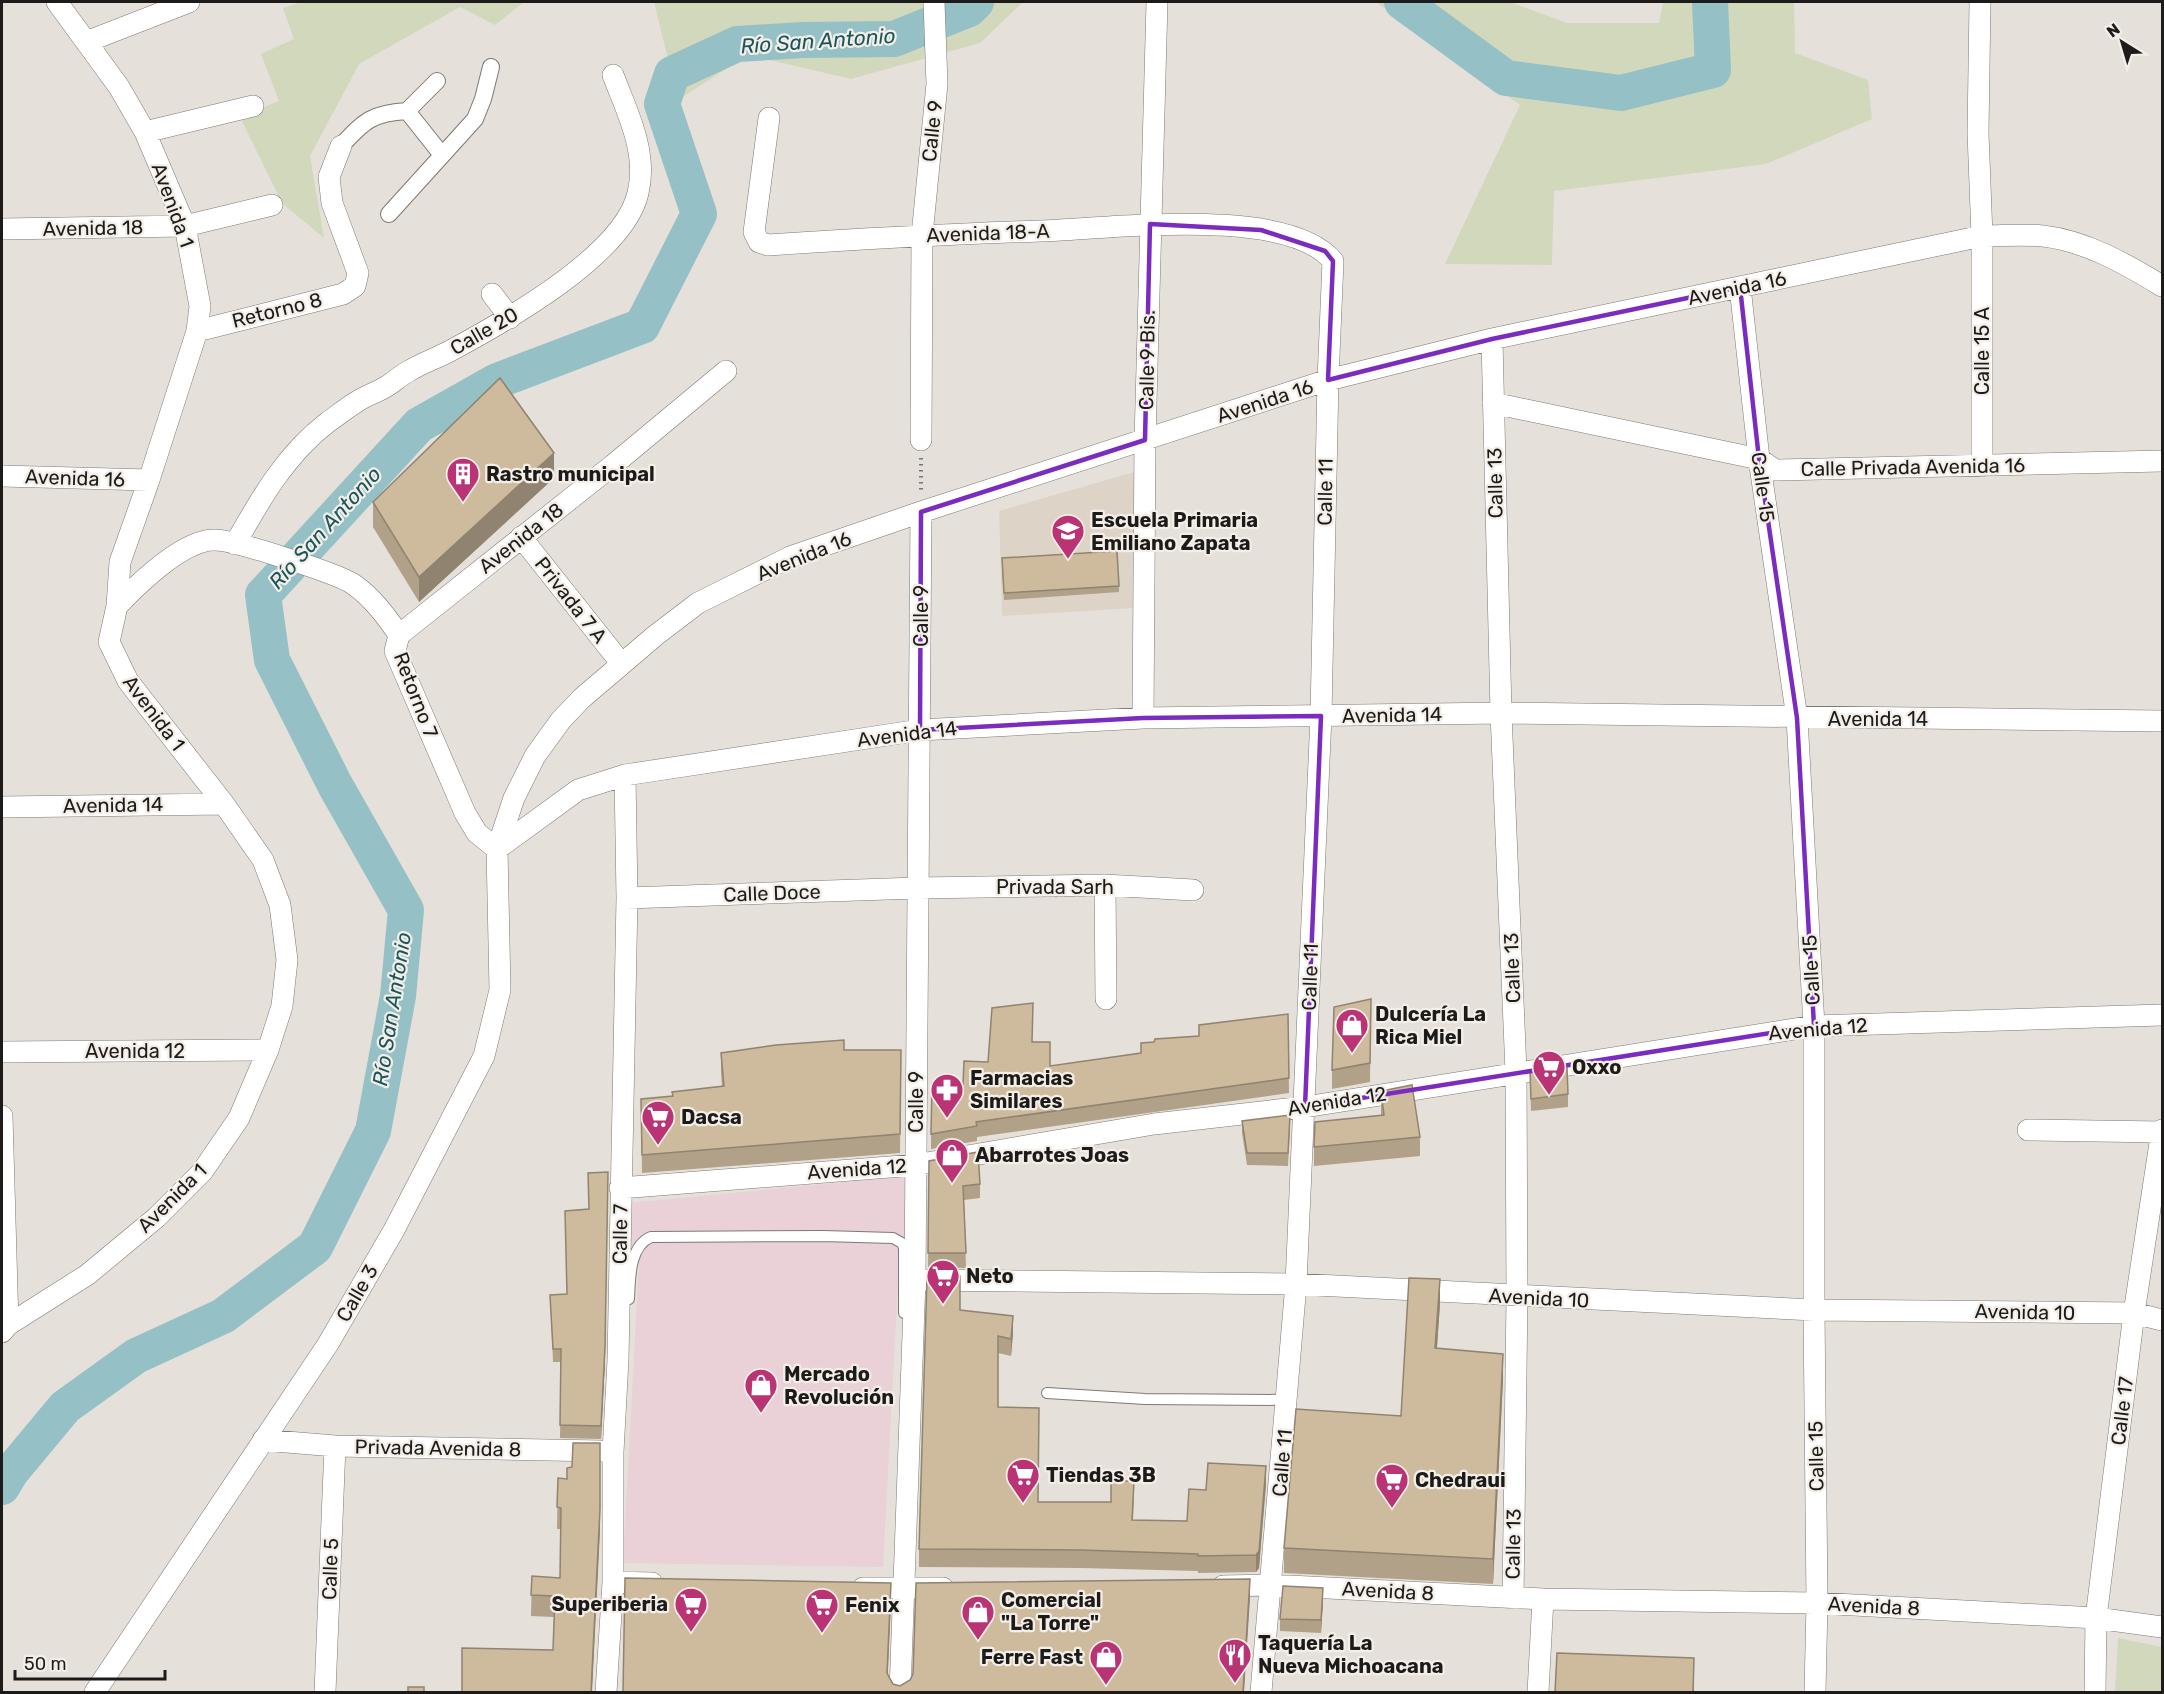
<svg xmlns="http://www.w3.org/2000/svg" width="2164" height="1694" viewBox="0 0 2164 1694" font-family="Rubik,sans-serif">
<style>
.commercial{fill:#ead0d7}
.built{fill:#ddd4c7}
.green{fill:#d2d8bc}
.lines{fill:none;stroke-linecap:round;stroke-linejoin:round}
.river{stroke:#95c0c5;stroke-width:36}
.service-casing{stroke:#7d7973;stroke-width:12}
.pedestrian-casing{stroke:#7d7973;stroke-width:18}
.minor-casing{stroke:#7d7973;stroke-width:22}
.path{stroke:#787571;stroke-width:4;stroke-dasharray:1.5 4.5;stroke-linecap:butt}
.service{stroke:#fff;stroke-width:10}
.pedestrian{stroke:#fff;stroke-width:16}
.minor{stroke:#fff;stroke-width:21}
.wall{fill:#b1a188}
.shaded-wall{fill:#90836f}
.building{fill:#cebb9e;stroke:#90836f;stroke-width:1.5}
.marked{fill:none;stroke:#7b2cbf;stroke-width:4.5;stroke-linejoin:round}
.labels{text-anchor:middle;stroke-width:4.5;stroke-linejoin:round;paint-order:stroke}
.street-label{font-size:20px;fill:#1d1b19;stroke:#f3eee7}
.poi-label{font-size:20px;font-weight:bold;fill:#1d1b19;stroke:#f3eee7;text-anchor:start}
.water-label{font-size:21px;font-style:italic;fill:#19555c;stroke:#f3eee7}
</style>
<rect width="100%" height="100%" fill="#e5e1da"/>
<path class="commercial" d="M909,1176V1264H899L883,1567L623,1563L639,1262L624,1261L627,1203Z"/>
<path class="built" d="M1134,472L1135,608L1002,616L999,511Z"/>
<path class="green" d="M301,2H524L495,25L460,7L359,64L310,156L324,238L282,203L240,117L279,101L261,54L294,39L283,8Z
M654,2H1023L980,43L851,79L748,55L678,100Z
M1376,2H1510L1567,23H1659L1663,2H1794L1795,53L1868,80L1872,119L1766,164L1554,191L1552,265L1445,264L1520,105Z
M2118,1638L2162,1647V1692H2115Z"/>
<g class="lines">
<path class="river" d="M1402,2L1506,78L1621,93L1713,70L1710,2
M2,1487L11,1472L65,1407L136,1356L223,1316L315,1247L373,1131L398,996L406,910L335,785L272,660L263,595L419,425L497,381L642,326L699,214L662,104L672,74L737,44L803,40L894,39L969,9L976,2"/>
<g class="service-casing">
<path id="service" d="M629,1299C630,1280 629,1246 651,1237L823,1236L893,1238L902,1243L904,1248V1313
M1047,1393L1145,1399L1288,1400"/>
</g>
<g class="pedestrian-casing">
<path id="pedestrian" d="M407,111L442,155
M407,111L437,81
M341,146C364,121 372,113 407,111
M389,214L475,119L483,99L491,67"/>
</g>
<g class="minor-casing">
<path id="minor" d="M1980,2L1978,133L1982,236V466
M86,42L189,2
M769,118L754,232L759,242L768,245C859,239 950,234 1041,231C1109,229 1287,205 1333,261L1328,380L1321,716L1296,1284L1261,1692
M145,132L253,106
M2,229L185,226L272,205
M1740,287L1759,459L1797,718L1814,1026V1310L1817,1603L1815,1692
M492,294L510,318
M197,331L343,294L355,286L358,273L332,203L329,177L341,146
M1492,339L1501,713L1516,1072L1517,1297L1513,1598
M1493,403L1759,459L1775,470L2162,461
M921,440L922,235L937,84L934,2
M2,476L149,480
M521,537L621,663
M235,544C261,498 286,454 328,422C338,415 348,407 358,401C367,395 378,392 387,386C394,382 401,375 409,371C422,363 437,358 450,351C504,322 624,255 638,193C648,152 627,112 613,75
M117,606C138,584 183,540 214,540C232,539 338,574 353,584C372,597 386,616 399,635L395,651L465,813L477,833L497,849
M399,635L613,465L726,371
M1143,718L1145,440L1157,2
M2,807L224,804
M497,849L578,790L625,775L920,730L1143,718L1501,713L2162,721
M1105,885L1106,999
M627,898L917,888L1105,885L1193,890
M2,1052L268,1050
M2,1116L8,1325
M2028,1130L2162,1132
M620,1188L915,1165L1154,1124L1305,1107L1814,1026L2162,1015
M915,1280L1296,1284L1814,1310L2134,1313L2162,1320
M2,1332L8,1325L87,1275L157,1217L202,1172L239,1118L268,1050L282,1006L287,960L280,905L263,860L224,804L128,681L109,642L117,606L120,562L149,480L197,331L200,306L185,226L145,132L119,87L57,2
M263,1440L335,1446L601,1451
M613,1582L652,1583
M1223,1586L1270,1585L1543,1599L1817,1603L2096,1618L2162,1627
M863,1588H943
M95,1692L328,1344L394,1230L484,1056L500,990L497,849L514,798L535,756L561,720L582,698L656,635L698,603L790,557L921,512L1328,380L1492,339L1982,236C2002,236 2023,234 2043,236C2086,241 2126,264 2162,286
M325,1692L335,1446
M606,1692L613,1582V1452L618,1360L627,898L625,775
M900,1692L915,1280L921,512
M1538,1692L1543,1599
M2095,1692L2096,1618L2134,1313L2162,1130"/>
</g>
<path class="path" d="M921,458V493"/>
<use href="#service" class="service"/>
<use href="#pedestrian" class="pedestrian"/>
<use href="#minor" class="minor"/>
</g>
<path class="wall" d="M554,478L419,602L373,527V502Z
M1002,565L1119,586V592L1004,600Z
M1288,1014L1289,1093L977,1137V1141L931,1149V1134L963,1084L988,1062L1032,1042L1050,1066L1141,1053L1154,1042L1199,1036Z
M1371,1018L1370,1082L1332,1089V1070Z
M844,1050H901L900,1153L642,1173L641,1099L672,1096L722,1087L721,1072V1053Z
M1530,1072L1568,1094V1107L1531,1111Z
M1381,1091L1420,1137V1156L1314,1166V1147L1381,1115Z
M1242,1121L1290,1127L1288,1166L1247,1165L1242,1133Z
M929,1161L980,1184V1198L964,1200L966,1268L928,1267Z
M550,1295L605,1360L601,1439L560,1438L561,1362H553Z
M1440,1304L1437,1348L1503,1379L1493,1584L1284,1573V1548L1401,1416Z
M960,1310L1013,1333L1011,1356L998,1353V1407L1038,1502H1111L1134,1499L1133,1520L1187,1521L1206,1490L1266,1484L1259,1568L1256,1572L1198,1573V1571L1081,1568L919,1567V1549Z
M558,1478L600,1531L553,1650L554,1617L531,1616L532,1576L560,1578L561,1529H557Z
M1323,1601L1321,1633L1280,1631V1619Z"/>
<path class="shaded-wall" d="M554,453V478L419,602V577Z
M608,1172L605,1360L601,1439V1426Z
M1440,1279V1304L1435,1373V1348Z
M1013,1316V1333L1011,1356V1339Z
M1503,1354V1379L1493,1584V1559Z
M600,1443V1531L592,1692H591Z
M1266,1466V1484L1259,1568L1256,1572V1555Z
M1250,1579V1598L1244,1692H1243Z
M891,1583V1601L887,1692V1673Z
M1323,1588V1601L1321,1633V1620Z
M1694,1658V1692H1693Z"/>
<path class="building" d="M500,378L554,453L419,577L373,502Z
M1117,551L1119,586L1004,593L1002,558Z
M1371,999L1370,1063L1332,1070L1334,1007Z
M1033,1003L1032,1042H1050V1066L1141,1053V1043L1154,1042L1155,1039L1199,1036V1025L1288,1014L1289,1078L976,1122L977,1126L931,1134L932,1083L963,1084L964,1061L988,1062L992,1008Z
M844,1040V1050H901L900,1134L642,1155L641,1099L673,1096L672,1092L724,1086L721,1053L776,1045Z
M1567,1068L1568,1094L1531,1099L1530,1072Z
M1412,1085L1420,1137L1314,1147L1315,1122L1384,1115L1381,1091Z
M1290,1115L1288,1153H1247L1242,1121Z
M978,1152L980,1184L963,1186L966,1253H928L929,1161Z
M608,1172L605,1347L601,1426L560,1425L561,1349H553L550,1295L567,1294L565,1211L589,1209L588,1173Z
M927,1276H960V1310L1013,1316L1011,1339L998,1336V1407L1039,1408L1038,1502H1111V1481H1134L1132,1520L1187,1521L1189,1489L1206,1490L1208,1463L1266,1466L1259,1551L1256,1555L1198,1556V1554L1081,1550L919,1549Z
M1409,1278L1440,1279L1435,1348L1503,1354L1493,1559L1284,1548L1296,1409L1401,1416Z
M573,1443H600V1509L591,1692H462V1648L553,1650L555,1596L531,1595L532,1576L560,1578L561,1508L557,1507L558,1478L567,1479V1468L572,1467Z
M625,1578L891,1583L887,1673L893,1684L900,1686L910,1680L913,1674L916,1583L1250,1579L1243,1692H623Z
M1283,1586L1323,1588L1321,1620L1280,1619Z
M1557,1653L1694,1658L1693,1692H1555Z
M408,1687H424V1692H408Z"/>
<path class="marked" d="M1150,224L1261,230L1325,251L1333,261L1328,380L1492,339L1740,287L1759,459L1797,718L1814,1026L1305,1107L1321,716L1143,718L920,730L921,512L1145,440Z"/>
<defs>
<g id="building-pin" transform="scale(1.725)"><path d="M0 17L-7.5 6A9.5 9.5 0 1 1 7.5 6Z" fill="#ba3374" stroke="#f3eee7"/><path d="M-4-6H4V6H1V3H-1V6H-4ZM-2.5-4.3h1.7v1.8h-1.7ZM.8-4.3h1.7v1.8H.8ZM-2.5-1h1.7V.8h-1.7ZM.8-1h1.7V.8H.8Z" fill="#fff"/></g>
<g id="school-pin" transform="scale(1.725)"><path d="M0 17L-7.5 6A9.5 9.5 0 1 1 7.5 6Z" fill="#ba3374" stroke="#f3eee7"/><path d="M0-5L7-2L0 1L-7-2ZM-4 1L0 2.5L4 1V4Q0 6-4 4Z" fill="#fff"/></g>
<g id="shop-pin" transform="scale(1.725)"><path d="M0 17L-7.5 6A9.5 9.5 0 1 1 7.5 6Z" fill="#ba3374" stroke="#f3eee7"/><path d="M-5-2.5h2.3a2.7 3.5 0 0 1 5.4 0H5L5.5 6h-11ZM-1.5-2.5h3a1.5 2.3 0 0 0-3 0Z" fill="#fff"/></g>
<g id="supermarket-pin" transform="scale(1.725)"><path d="M0 17L-7.5 6A9.5 9.5 0 1 1 7.5 6Z" fill="#ba3374" stroke="#f3eee7"/><path d="M-6-5.5h2.5l.6 2H6L4.5 2H-2.5L-4.4-4H-6ZM-1.5 3.2a1.3 1.3 0 1 0 .1 0ZM3 3.2a1.3 1.3 0 1 0 .1 0Z" fill="#fff"/></g>
<g id="pharmacy-pin" transform="scale(1.725)"><path d="M0 17L-7.5 6A9.5 9.5 0 1 1 7.5 6Z" fill="#ba3374" stroke="#f3eee7"/><path d="M-2-6h4v4h4v4h-4v4h-4v-4h-4v-4h4Z" fill="#fff"/></g>
<g id="restaurant-pin" transform="scale(1.725)"><path d="M0 17L-7.5 6A9.5 9.5 0 1 1 7.5 6Z" fill="#ba3374" stroke="#f3eee7"/><path d="M-5-6h1v4h1v-4h1v4h1v-4h1v5L-1.5 .5V6h-2V.5L-5-1ZM5-6V6H3V1.5H1.5Q1.5-4 5-6Z" fill="#fff"/></g>
</defs>
<g fill-rule="evenodd">
<use href="#building-pin" x="463" y="474"/>
<use href="#school-pin" x="1068" y="531"/>
<use href="#shop-pin" x="1352" y="1025"/>
<use href="#supermarket-pin" x="1549" y="1067"/>
<use href="#pharmacy-pin" x="947" y="1090"/>
<use href="#supermarket-pin" x="658" y="1117"/>
<use href="#shop-pin" x="952" y="1155"/>
<use href="#supermarket-pin" x="943" y="1276"/>
<use href="#shop-pin" x="761" y="1385"/>
<use href="#supermarket-pin" x="1023" y="1475"/>
<use href="#supermarket-pin" x="1392" y="1480"/>
<use href="#supermarket-pin" x="691" y="1604"/>
<use href="#supermarket-pin" x="822" y="1605"/>
<use href="#shop-pin" x="978" y="1612"/>
<use href="#restaurant-pin" x="1235" y="1655"/>
<use href="#shop-pin" x="1106" y="1657"/>
</g>
<g class="labels">
<g class="street-label">
<text transform="translate(932 131) rotate(-84)" y="7">Calle 9</text>
<text transform="translate(173 205) rotate(70)" y="7">Avenida 1</text>
<text transform="translate(93 228) rotate(-1)" y="7">Avenida 18</text>
<text transform="translate(988 233) rotate(-2)" y="7">Avenida 18-A</text>
<text transform="translate(1737 288) rotate(-12)" y="7">Avenida 16</text>
<text transform="translate(277 310) rotate(-14)" y="7">Retorno 8</text>
<text transform="translate(484 331) rotate(-30)" y="7">Calle 20</text>
<text transform="translate(1982 351) rotate(-90)" y="7">Calle 15 A</text>
<text transform="translate(1147 360) rotate(-89)" y="7">Calle 9 Bis.</text>
<text transform="translate(1265 401) rotate(-18)" y="7">Avenida 16</text>
<text transform="translate(1913 467) rotate(-1)" y="7">Calle Privada Avenida 16</text>
<text transform="translate(75 478) rotate(2)" y="7">Avenida 16</text>
<text transform="translate(1495 483) rotate(-91)" y="7">Calle 13</text>
<text transform="translate(1763 487) rotate(82)" y="7">Calle 15</text>
<text transform="translate(1325 492) rotate(-89)" y="7">Calle 11</text>
<text transform="translate(521 538) rotate(-38)" y="7">Avenida 18</text>
<text transform="translate(804 556) rotate(-22)" y="7">Avenida 16</text>
<text transform="translate(571 600) rotate(52)" y="7">Privada 7 A</text>
<text transform="translate(921 616) rotate(-90)" y="7">Calle 9</text>
<text transform="translate(416 695) rotate(69)" y="7">Retorno 7</text>
<text transform="translate(154 713) rotate(53)" y="7">Avenida 1</text>
<text transform="translate(1392 715) rotate(-1)" y="7">Avenida 14</text>
<text x="1878" y="726">Avenida 14</text>
<text transform="translate(907 734) rotate(-7)" y="7">Avenida 14</text>
<text transform="translate(113 805) rotate(-1)" y="7">Avenida 14</text>
<text x="1055" y="894">Privada Sarh</text>
<text transform="translate(772 893) rotate(-2)" y="7">Calle Doce</text>
<text transform="translate(1512 968) rotate(-92)" y="7">Calle 13</text>
<text transform="translate(1811 970) rotate(-93)" y="7">Calle 15</text>
<text transform="translate(1310 977) rotate(-88)" y="7">Calle 11</text>
<text transform="translate(1818 1029) rotate(-5)" y="7">Avenida 12</text>
<text x="135" y="1058">Avenida 12</text>
<text transform="translate(1337 1101) rotate(-9)" y="7">Avenida 12</text>
<text transform="translate(916 1102) rotate(-90)" y="7">Calle 9</text>
<text transform="translate(857 1169) rotate(-4)" y="7">Avenida 12</text>
<text transform="translate(172 1198) rotate(-45)" y="7">Avenida 1</text>
<text transform="translate(620 1234) rotate(-89)" y="7">Calle 7</text>
<text transform="translate(357 1293) rotate(-60)" y="7">Calle 3</text>
<text transform="translate(1539 1298) rotate(3)" y="7">Avenida 10</text>
<text transform="translate(2025 1312) rotate(1)" y="7">Avenida 10</text>
<text transform="translate(2122 1411) rotate(-83)" y="7">Calle 17</text>
<text transform="translate(438 1448) rotate(1)" y="7">Privada Avenida 8</text>
<text transform="translate(1816 1456) rotate(-91)" y="7">Calle 15</text>
<text transform="translate(1282 1463) rotate(-85)" y="7">Calle 11</text>
<text transform="translate(1513 1544) rotate(-89)" y="7">Calle 13</text>
<text transform="translate(330 1569) rotate(-88)" y="7">Calle 5</text>
<text transform="translate(1388 1591) rotate(3)" y="7">Avenida 8</text>
<text transform="translate(1874 1606) rotate(3)" y="7">Avenida 8</text>
</g>
<g class="poi-label">
<text x="486" y="481">Rastro municipal</text>
<text x="1091" y="527">Escuela Primaria<tspan x="1091" dy="23">Emiliano Zapata</tspan></text>
<text x="1375" y="1021">Dulcería La<tspan x="1375" dy="23">Rica Miel</tspan></text>
<text x="1572" y="1074">Oxxo</text>
<text x="970" y="1085">Farmacias<tspan x="970" dy="23">Similares</tspan></text>
<text x="681" y="1124">Dacsa</text>
<text x="975" y="1162">Abarrotes Joas</text>
<text x="966" y="1283">Neto</text>
<text x="784" y="1381">Mercado<tspan x="784" dy="23">Revolución</tspan></text>
<text x="1046" y="1482">Tiendas 3B</text>
<text x="1415" y="1487">Chedraui</text>
<text x="1001" y="1607">Comercial<tspan x="1001" dy="23">"La Torre"</tspan></text>
<text x="668" y="1611" text-anchor="end">Superiberia</text>
<text x="845" y="1612">Fenix</text>
<text x="1258" y="1650">Taquería La<tspan x="1258" dy="23">Nueva Michoacana</tspan></text>
<text x="1083" y="1664" text-anchor="end">Ferre Fast</text>
</g>
<g class="water-label">
<text transform="translate(818 41) rotate(-4)" y="7">Río San Antonio</text>
<text transform="translate(325 528) rotate(-48)" y="7">Río San Antonio</text>
<text transform="translate(392 1009) rotate(-81)" y="7">Río San Antonio</text>
</g>
</g>
<rect width="2164" height="1694" fill="none" stroke="#1d1b19" stroke-width="6"/>
<g transform="translate(2122 42) rotate(323)" stroke="#f3eee7" stroke-width="4.5" paint-order="stroke">
<path d="M0-4.5L10 22L0 15L-10 22Z" fill="#1d1b19"/>
<text y="-9" font-size="16" font-weight="bold" text-anchor="middle" fill="#1d1b19">N</text>
</g>
<path d="M15 1670v9h150v-9" fill="none" stroke="#1d1b19" stroke-width="3"/>
<text x="24" y="1670" font-size="18" fill="#1d1b19" stroke="#f3eee7" stroke-width="4.5" paint-order="stroke">50 m</text>
</svg>
